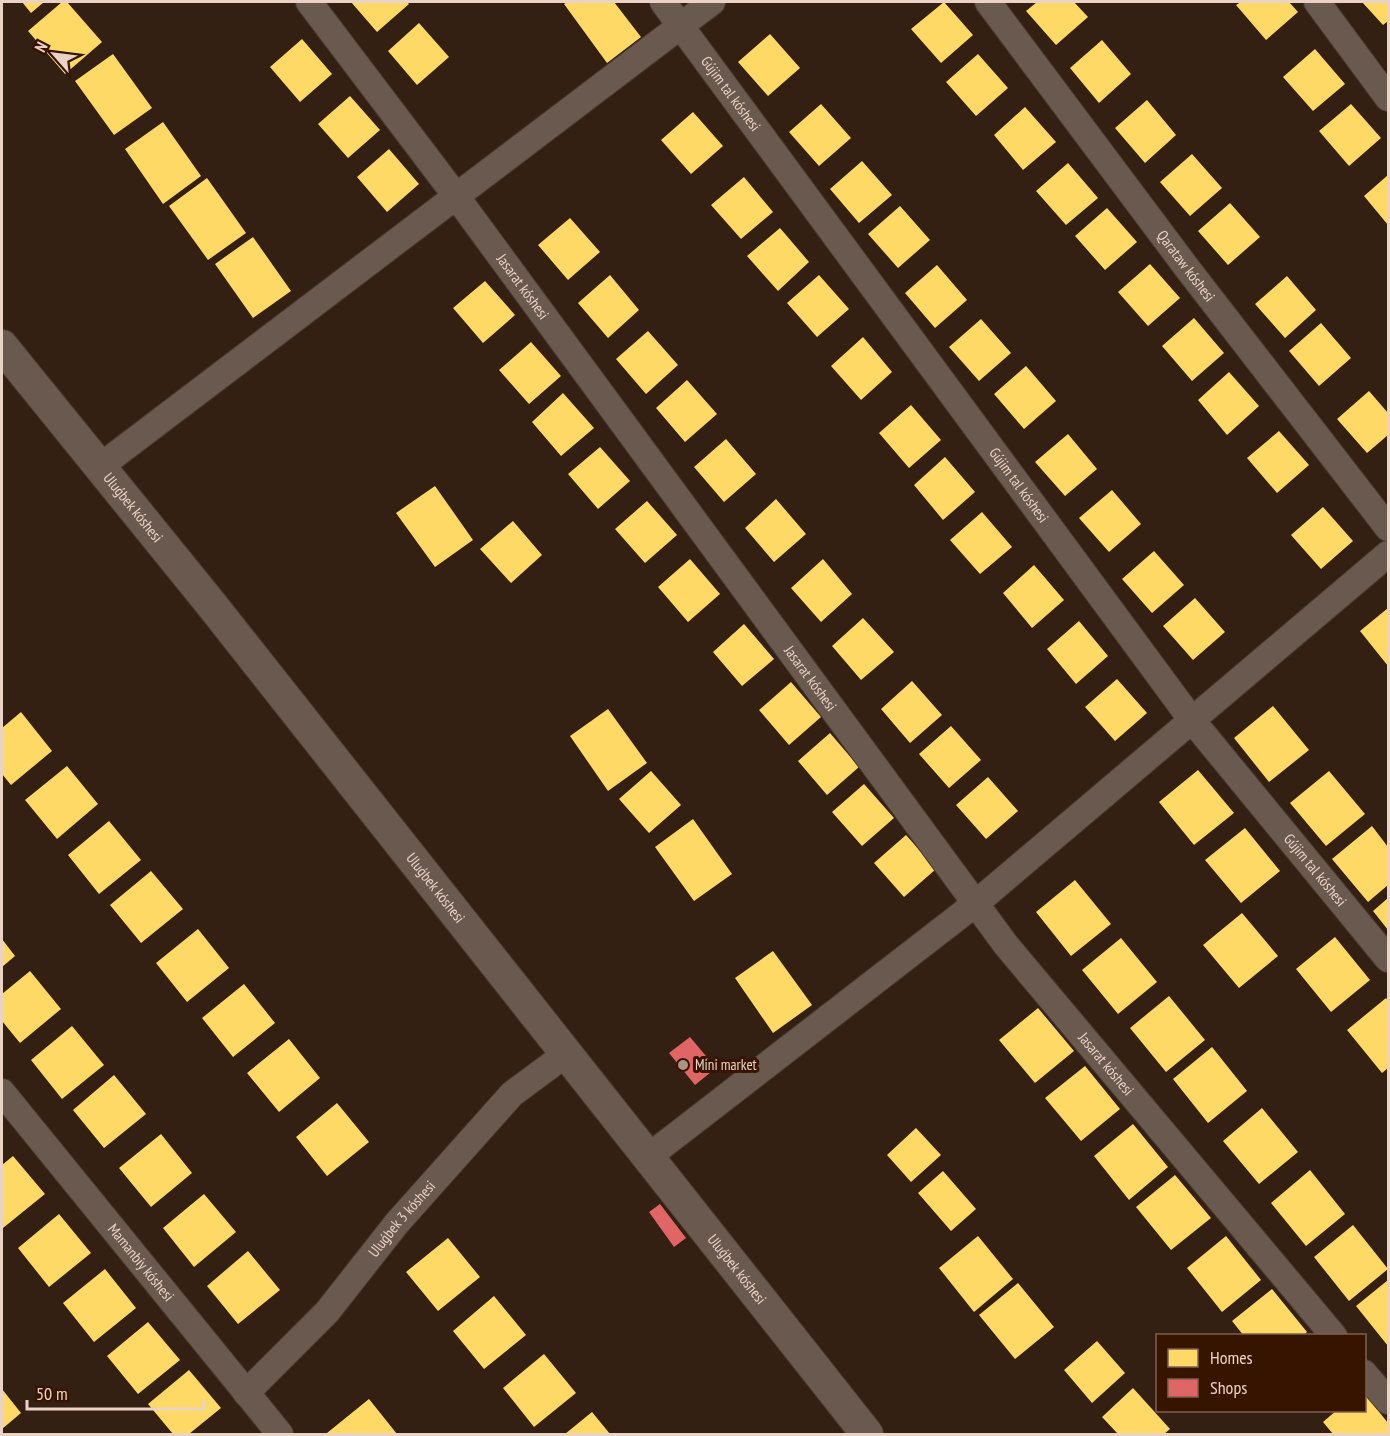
<svg xmlns="http://www.w3.org/2000/svg" width="1390" height="1436" viewBox="0 0 1390 1436" font-family="'PT Sans Narrow',sans-serif">
<style>
.homes{fill:#ffd966}
.shops{fill:#e06666}
.lines{fill:none;stroke-linecap:round;stroke-linejoin:round}
.minor-casing{stroke:#48392f;stroke-width:28}
.tertiary-casing{stroke:#48392f;stroke-width:34}
.minor{stroke:#6a594e;stroke-width:26}
.tertiary{stroke:#6a594e;stroke-width:32}
.poi-dot{fill:#aa9486;stroke:#371400;stroke-width:2}
.labels{text-anchor:middle;stroke-width:6;stroke-linejoin:round;paint-order:stroke}
.street-label{font-size:15px;fill:#ead2c4;stroke:#371400}
.poi-label{font-size:15px;fill:#ead2c4;stroke:#371400;text-anchor:start}
</style>
<rect width="100%" height="100%" fill="#342012"/>
<path class="homes" d="M22,2H44L31,13Z
M62,2H67L102,42L65,74L28,31Z
M351,2H407L409,4L377,32Z
M567,2H614L641,37L607,63L564,4Z
M944,2L973,35L941,63L911,29Z
M1037,2H1074L1088,17L1056,45L1026,11Z
M1241,2H1289L1298,12L1266,40L1236,5Z
M1362,2H1388V21L1383,25Z
M419,23L449,57L417,85L388,51Z
M770,34L800,68L768,96L738,62Z
M302,39L332,74L300,102L270,67Z
M1102,40L1131,74L1099,103L1070,68Z
M1315,49L1345,84L1313,111L1283,77Z
M113,54L152,108L114,135L75,81Z
M978,54L1008,88L976,116L946,82Z
M350,96L380,130L348,158L318,124Z
M1147,100L1176,135L1145,163L1115,128Z
M821,104L851,138L819,166L789,132Z
M1351,104L1381,138L1349,166L1319,131Z
M1025,107L1056,142L1023,170L994,135Z
M693,112L723,146L691,174L661,140Z
M163,122L201,176L163,204L125,149Z
M389,149L419,184L387,212L357,177Z
M1192,154L1222,188L1190,216L1160,182Z
M862,161L892,195L859,223L830,189Z
M1068,163L1098,198L1066,225L1036,191Z
M1388,175V225L1364,196Z
M744,177L773,212L741,239L711,205Z
M207,178L246,233L208,260L169,206Z
M1230,203L1260,237L1228,265L1198,231Z
M900,206L930,240L898,268L868,234Z
M1107,208L1137,242L1105,270L1075,236Z
M570,218L600,252L568,280L538,245Z
M780,228L809,262L778,291L747,256Z
M253,237L291,291L253,318L215,264Z
M1150,264L1180,298L1148,326L1118,292Z
M937,265L967,300L935,328L905,293Z
M610,275L639,310L608,338L578,303Z
M819,275L849,309L817,337L787,303Z
M1287,276L1316,310L1285,338L1255,304Z
M485,281L515,315L483,343L453,308Z
M1194,318L1224,353L1192,381L1162,346Z
M981,319L1011,353L979,381L949,347Z
M1321,323L1351,358L1319,386L1289,351Z
M648,331L678,365L646,394L616,359Z
M863,337L892,372L861,400L831,366Z
M531,342L561,376L529,404L499,370Z
M1026,366L1056,401L1024,429L994,394Z
M1229,372L1259,406L1227,435L1198,400Z
M687,380L717,414L685,442L656,408Z
M1369,391L1388,413V435L1367,453L1337,419Z
M563,393L594,428L561,456L532,422Z
M911,405L941,440L909,468L879,433Z
M1279,431L1309,465L1277,493L1247,458Z
M1068,434L1097,469L1065,496L1035,462Z
M726,439L756,474L724,502L694,467Z
M600,447L630,481L598,509L568,474Z
M945,457L975,492L943,520L914,485Z
M435,486L473,540L435,567L396,513Z
M1112,490L1141,524L1109,552L1079,518Z
M776,499L806,534L774,562L745,528Z
M647,501L677,535L645,563L615,529Z
M1323,507L1353,541L1321,569L1291,535Z
M982,512L1012,547L980,574L950,540Z
M513,521L542,555L511,583L480,549Z
M1154,551L1184,585L1152,613L1122,579Z
M690,559L720,594L688,622L658,587Z
M823,559L852,594L821,622L791,588Z
M1034,565L1064,600L1032,628L1003,593Z
M1195,598L1225,632L1193,660L1163,626Z
M1388,608V666L1360,631Z
M863,618L894,652L861,680L832,646Z
M1079,621L1108,656L1076,684L1047,649Z
M744,624L774,659L742,686L713,652Z
M1117,679L1147,713L1115,741L1085,707Z
M912,681L942,715L910,743L881,709Z
M791,682L821,717L789,745L759,710Z
M1273,706L1309,750L1269,782L1234,738Z
M608,709L647,763L608,791L570,736Z
M21,712L52,751L11,785L2,774V728Z
M951,726L981,760L949,788L919,754Z
M830,733L859,767L827,795L798,761Z
M67,766L98,804L57,839L25,800Z
M1198,770L1234,813L1194,845L1159,802Z
M651,771L681,805L649,833L619,799Z
M1329,771L1365,814L1326,846L1290,803Z
M988,777L1018,811L986,839L956,805Z
M864,784L894,818L862,846L832,812Z
M693,819L732,874L694,901L655,847Z
M109,821L141,860L99,894L68,855Z
M1372,826L1388,847V885L1368,902L1332,859Z
M1245,828L1280,871L1241,903L1205,860Z
M906,835L936,869L904,897L874,863Z
M151,871L183,909L141,943L110,905Z
M1075,880L1111,924L1071,956L1036,912Z
M1388,898V930L1373,911Z
M1242,913L1278,956L1239,988L1203,945Z
M198,929L229,968L187,1002L156,963Z
M1335,937L1370,980L1331,1012L1296,969Z
M1121,938L1157,982L1118,1014L1082,970Z
M2,939L15,956L2,967Z
M773,951L812,1005L773,1033L735,978Z
M30,971L61,1009L20,1043L2,1021V994Z
M244,984L275,1023L233,1057L202,1018Z
M1169,996L1205,1040L1166,1072L1130,1028Z
M1386,998L1388,1001V1068L1382,1073L1347,1030Z
M1038,1008L1074,1051L1035,1083L999,1040Z
M72,1026L104,1065L62,1099L31,1060Z
M289,1039L320,1078L279,1112L247,1073Z
M1212,1047L1247,1091L1208,1123L1173,1079Z
M1085,1066L1120,1109L1081,1141L1045,1098Z
M114,1075L146,1114L104,1148L73,1110Z
M337,1103L369,1142L327,1176L296,1137Z
M1262,1108L1298,1152L1259,1184L1223,1141Z
M1133,1124L1168,1167L1129,1200L1094,1156Z
M916,1128L941,1155L911,1182L887,1155Z
M161,1134L192,1173L151,1207L119,1168Z
M13,1156L45,1194L3,1228L2,1165Z
M1310,1170L1345,1214L1306,1246L1271,1203Z
M943,1171L976,1209L951,1231L918,1193Z
M1175,1175L1211,1218L1171,1250L1136,1207Z
M204,1194L236,1232L194,1267L163,1228Z
M59,1214L91,1253L49,1287L18,1248Z
M1353,1225L1388,1269L1349,1301L1314,1257Z
M978,1236L1013,1279L974,1312L939,1268Z
M1226,1236L1261,1280L1222,1312L1187,1268Z
M448,1238L480,1277L438,1311L406,1272Z
M248,1251L280,1290L238,1324L207,1286Z
M105,1269L136,1308L94,1342L63,1303Z
M1388,1280V1346L1356,1306Z
M1018,1283L1054,1327L1015,1359L979,1315Z
M1272,1289L1307,1332L1303,1336H1244L1232,1321Z
M494,1296L526,1335L484,1369L453,1331Z
M148,1322L180,1360L138,1394L107,1356Z
M1097,1341L1125,1373L1092,1403L1064,1370Z
M544,1354L576,1393L534,1427L503,1388Z
M189,1370L221,1408L189,1434H173L148,1404Z
M1133,1388L1170,1429L1164,1434H1118L1102,1417Z
M2,1389L21,1413L2,1429Z
M1364,1393L1388,1423V1434H1333L1323,1422L1337,1410H1364Z
M369,1399L397,1434H328L327,1433Z
M592,1412L610,1434H565Z"/>
<path class="shops" d="M690,1037L716,1068L695,1085L669,1053Z
M660,1204L686,1238L674,1247L649,1212Z"/>
<g class="lines">
<g class="minor-casing">
<g id="minor">
<path id="s1" d="M309,2L456,196L1006,945L1334,1336"/>
<path id="s2" d="M663,2L1191,719L1388,959"/>
<path id="s3" d="M988,2L1187,268L1388,528"/>
<path d="M1317,2L1388,98"/>
<path d="M98,468L712,2"/>
<path id="s4" d="M2,1092L280,1434"/>
<path d="M648,1157L975,904L1388,554"/>
<path d="M1364,1373L1388,1401"/>
<path id="s5" d="M246,1393L327,1312L397,1223L512,1094L566,1054"/>
</g>
</g>
<g class="tertiary-casing">
<g id="tertiary">
<path id="s6" d="M2,346L211,604L867,1434"/>
</g>
</g>
<use href="#minor" class="minor"/>
<use href="#tertiary" class="tertiary"/>
</g>
<circle class="poi-dot" cx="683" cy="1065" r="6"/>
<g class="labels">
<g class="street-label">
<text dy="5" stroke="none"><textPath href="#s2" startOffset="114">Gújim tal kóshesi</textPath></text>
<text dy="5" stroke="none"><textPath href="#s3" startOffset="330">Qarataw kóshesi</textPath></text>
<text dy="5" stroke="none"><textPath href="#s1" startOffset="356">Jasarat kóshesi</textPath></text>
<text dy="5" stroke="none"><textPath href="#s2" startOffset="600">Gújim tal kóshesi</textPath></text>
<text dy="5" stroke="none"><textPath href="#s6" startOffset="208">Uluǵbek kóshesi</textPath></text>
<text dy="5" stroke="none"><textPath href="#s1" startOffset="842">Jasarat kóshesi</textPath></text>
<text dy="5" stroke="none"><textPath href="#s2" startOffset="1086">Gújim tal kóshesi</textPath></text>
<text dy="5" stroke="none"><textPath href="#s6" startOffset="694">Uluǵbek kóshesi</textPath></text>
<text dy="5" stroke="none"><textPath href="#s1" startOffset="1328">Jasarat kóshesi</textPath></text>
<text dy="5" stroke="none"><textPath href="#s5" startOffset="234">Uluǵbek 3 kóshesi</textPath></text>
<text dy="5" stroke="none"><textPath href="#s4" startOffset="220">Mamanbiy kóshesi</textPath></text>
<text dy="5" stroke="none"><textPath href="#s6" startOffset="1180">Uluǵbek kóshesi</textPath></text>
</g>
<g class="poi-label">
<text x="695" y="1070">Mini market</text>
</g>
</g>
<rect width="1390" height="1436" fill="none" stroke="#ead2c4" stroke-width="6"/>
<rect x="1156" y="1334" width="210" height="78" fill="#371400" stroke="#7f604e" stroke-width="1.5"/>
<rect x="1168" y="1349" width="30" height="18" fill="#ffd966" stroke="#7f604e" stroke-width="1.5"/>
<text x="1210" y="1364" font-size="18" fill="#ead2c4">Homes</text>
<rect x="1168" y="1379" width="30" height="18" fill="#e06666" stroke="#7f604e" stroke-width="1.5"/>
<text x="1210" y="1394" font-size="18" fill="#ead2c4">Shops</text>
<g transform="translate(54 54) rotate(298)" stroke="#371400" stroke-width="4.5" paint-order="stroke">
<path d="M0-4.5L10 22L0 15L-10 22Z" fill="#ead2c4"/>
<text y="-9" font-size="16" font-weight="bold" text-anchor="middle" fill="#ead2c4">N</text>
</g>
<path d="M27 1400v9h177v-9" fill="none" stroke="#ead2c4" stroke-width="3"/>
<text x="36" y="1400" font-size="18" fill="#ead2c4" stroke="#371400" stroke-width="4.5" paint-order="stroke">50 m</text>
</svg>
